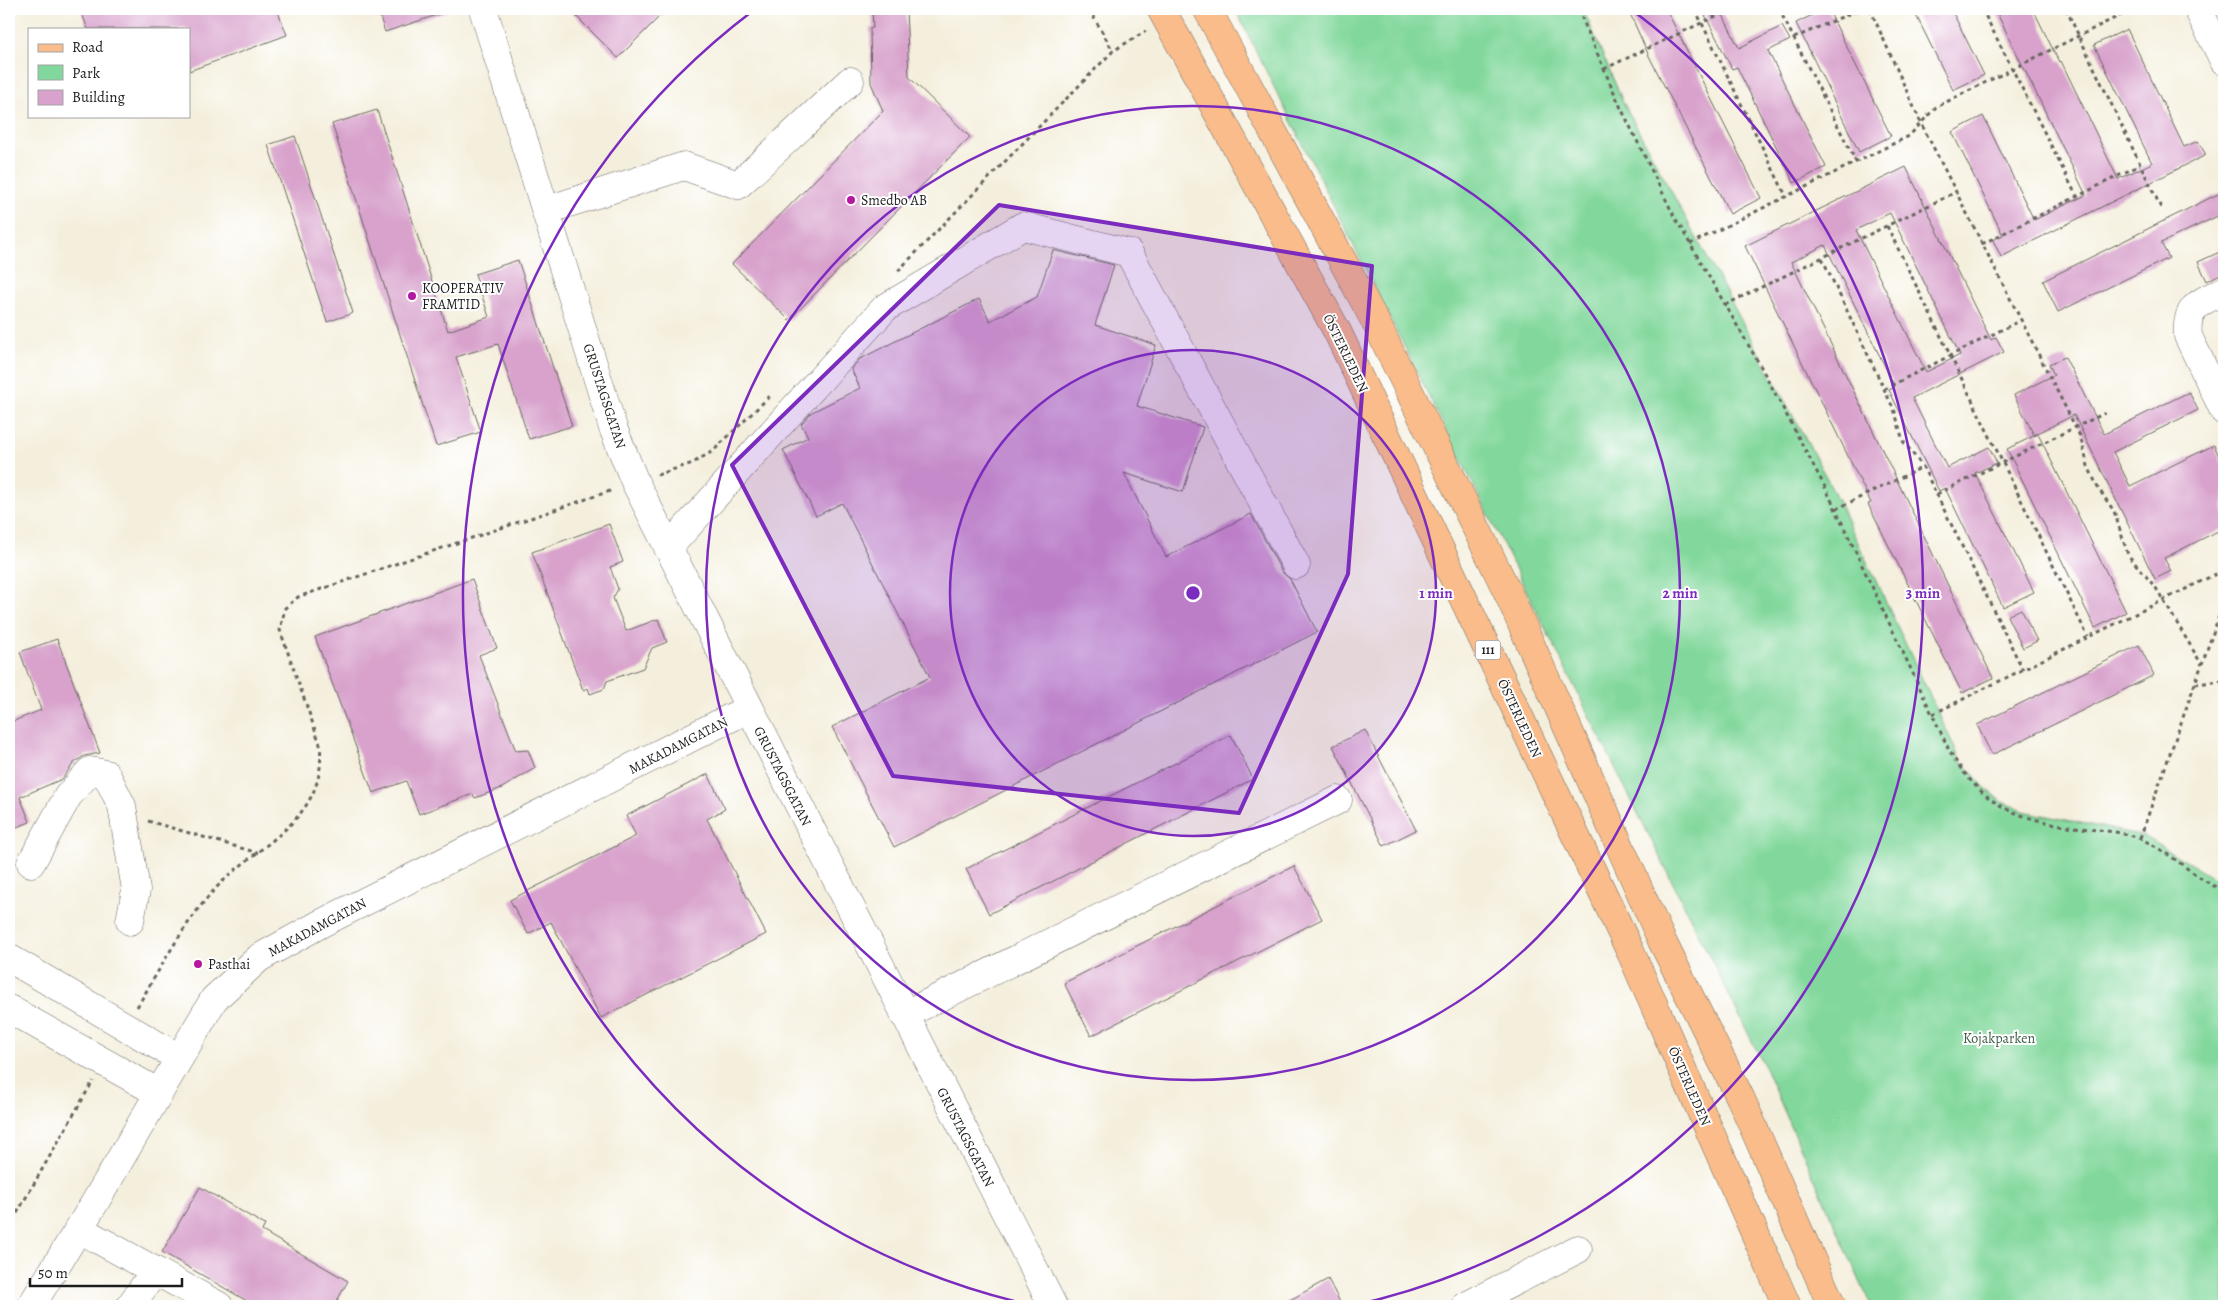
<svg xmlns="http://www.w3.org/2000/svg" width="2233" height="1315" viewBox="0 0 2233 1315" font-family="Alegreya,serif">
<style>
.green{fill:#82d89c;stroke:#4f7a5c}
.building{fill:#d8a2cc;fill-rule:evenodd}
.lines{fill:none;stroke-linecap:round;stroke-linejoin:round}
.minor-casing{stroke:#686660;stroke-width:29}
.major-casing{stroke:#686660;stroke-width:29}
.path{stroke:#686660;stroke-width:3;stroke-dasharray:4 4;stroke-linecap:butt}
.minor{stroke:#fff;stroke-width:28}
.major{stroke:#f9bc8a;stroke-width:28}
.marked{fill:#7b2cbf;fill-opacity:0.2;stroke:#7b2cbf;stroke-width:4;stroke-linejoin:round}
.ring{fill:none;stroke:#7b2cbf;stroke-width:2.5}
.poi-dot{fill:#b5179e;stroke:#fff;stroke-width:2}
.labels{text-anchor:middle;stroke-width:4;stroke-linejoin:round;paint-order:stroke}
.shield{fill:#fff;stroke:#606060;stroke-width:1}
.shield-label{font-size:12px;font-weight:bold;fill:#1c1c1c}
.poi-label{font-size:14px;fill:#1c1c1c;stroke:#fff;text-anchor:start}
.street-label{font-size:14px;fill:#1c1c1c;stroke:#fff}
.park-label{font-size:14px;fill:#405e49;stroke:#fff}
.centre{fill:#7b2cbf;stroke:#fff;stroke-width:2.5}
.ring-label{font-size:15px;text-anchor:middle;font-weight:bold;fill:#7b2cbf;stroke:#fff;stroke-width:4;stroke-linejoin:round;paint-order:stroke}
</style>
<rect width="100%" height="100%" fill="#fff"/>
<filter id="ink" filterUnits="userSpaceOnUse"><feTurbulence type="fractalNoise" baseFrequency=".02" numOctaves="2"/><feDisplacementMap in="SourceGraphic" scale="10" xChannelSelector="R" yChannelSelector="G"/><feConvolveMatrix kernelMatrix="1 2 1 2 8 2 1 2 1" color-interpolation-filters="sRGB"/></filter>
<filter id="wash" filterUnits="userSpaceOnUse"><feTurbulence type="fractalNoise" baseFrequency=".0096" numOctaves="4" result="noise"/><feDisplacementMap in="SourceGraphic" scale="20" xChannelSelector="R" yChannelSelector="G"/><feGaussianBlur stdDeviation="1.12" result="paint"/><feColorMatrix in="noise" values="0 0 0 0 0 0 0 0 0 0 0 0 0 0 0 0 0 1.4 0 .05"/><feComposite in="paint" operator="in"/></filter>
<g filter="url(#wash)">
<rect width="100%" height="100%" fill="#f4efdd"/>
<path class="green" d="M1235,9H1583L1624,104L1832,488L1960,759L1984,787L2003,802L2023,811L2144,836L2224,884V1306H1871L1763,1063Z"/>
<g id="blocks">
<path class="building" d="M80,9H277L287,35L189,71V29H88Z
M377,9H446V12L385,32Z
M569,9H667L618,58Z
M872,9H906L909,77L970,137L789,320L732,264L883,111L871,83L870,28H873Z
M1628,9H1666L1761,198L1730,214L1649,56Z
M1702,9H1720L1739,48L1782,26L1790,40L1768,51L1826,167L1794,183L1737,67L1732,69Z
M1825,9H1828L1891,136L1859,152L1796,23Z
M1913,9H1951L1984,75L1953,90Z
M1995,9H2033L2059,62L2061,61L2118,179L2152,163L2094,45L2127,29L2184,147L2198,141L2206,155L2001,257L1993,240L2003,235L1952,132L1983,116L2034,220L2086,195Z
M377,110L448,331L489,317L475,274L518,260L572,426L529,439L498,344L456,357L481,432L436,446L332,124Z
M295,136L353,313L327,322L268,145Z
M1906,167L1991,340L1996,337L2004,352L1912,398L1947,468L1989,447L1997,463L1975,473L2034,592L2003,607L1945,488L1939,491L1889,390L1895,387L1825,245L1791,262L1993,678L1962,693L1868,504L1871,503L1745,246ZM1890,213L1960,355L1926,372L1856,230Z
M2224,191V213L2161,243L2169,258L2058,312L2043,281Z
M1053,250L1114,265L1095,325L1156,345L1137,406L1203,427L1183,492L1124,473L1166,557L1251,514L1282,572L1290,579L1317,632L894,847L832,727L930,677L842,503L816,516L783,450L808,437L801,424L812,412L860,388L851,369L860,359L979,299L990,321L1037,297Z
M2224,250V272L2207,281L2198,262Z
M2065,357L2104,434L2189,392L2198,410L2113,452L2130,486L2214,445L2224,467V528L2164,558L2171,571L2155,579L2074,415L2034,435L2014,395L2054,375L2049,364Z
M2038,434L2126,612L2095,628L2007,449Z
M609,524L623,562L610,567L618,589L613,598L626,631L658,619L667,642L652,648L643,668L607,681L604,689L590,694L588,688L583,690L532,552Z
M472,579L497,648L479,655L516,751L528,750L535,768L502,788L475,798L473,794L419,814L406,781L373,793L315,637Z
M2021,609L2037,641L2023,648L2007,616Z
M57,639L100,753L84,756L74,763L62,779L20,797L30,822L9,830V723L41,710L20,652Z
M2139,645L2154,675L1992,755L1977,725Z
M1365,730L1416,830L1384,846L1333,746Z
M1231,735L1253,779L989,914L966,869Z
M708,774L725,809L707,819L766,934L601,1018L551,922L528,934L510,900L636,836L626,816Z
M1294,866L1322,919L1091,1036L1064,983Z
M200,1187L265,1225L262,1231L348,1281L334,1306H244L247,1301L162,1252Z
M1328,1279L1342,1306H1279Z"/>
</g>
</g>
<g filter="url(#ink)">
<use href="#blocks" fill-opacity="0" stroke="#686660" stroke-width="1"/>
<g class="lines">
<g class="minor-casing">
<path id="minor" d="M483,9L613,428L635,482L1053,1306
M2198,9L2224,61
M547,210L684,166L738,185L850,81
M2224,291C2201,302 2185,305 2188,336L2224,411
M668,548L885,308L1023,226L1129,253L1296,565
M31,863L68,796L90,771L106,774L122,806L136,890L130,921
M9,958L179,1058
M9,1009L159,1093
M904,1015L1338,800
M79,1229L219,1306
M31,1306L94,1204L214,999L259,958L322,923L748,709
M130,1306L155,1271
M1466,1306L1578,1249"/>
</g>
<g class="major-casing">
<path id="major" d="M1161,9L1337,331L1631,953L1787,1306
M1207,9L1375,321L1508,593L1661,939L1741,1099L1832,1306"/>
</g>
<path class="path" d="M1089,9L1113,51
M1578,9L1620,106L1673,214L1761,367L1826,489L1950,752C1987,812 2022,820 2089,829C2106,831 2125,832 2141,839C2171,852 2194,878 2224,891
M1695,9L1786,196
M1779,9L1856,162
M1870,9L1921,123L2080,436L2088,466L2098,488L2114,511L2128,555L2156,588L2202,665
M1982,9L2077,197
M2066,9L2162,210
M1794,38L1860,9
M1604,69L1731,9
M1887,226L2088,637
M1690,244L1909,136L1936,107L2133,9
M1982,244L2140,165
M1822,258L1895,412L1903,441L1923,467L2023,670
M898,271L1113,51L1146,31
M1725,305L1956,192
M1884,389L2021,320
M657,475L693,463L713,451L772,394
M1937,494L2105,413
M1836,509L1923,467
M2195,684L2224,681
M1933,714L2224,570
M148,821L258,853
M2140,838L2224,602
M137,1007C162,966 184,922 217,887C260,842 328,820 320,744L280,630L285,608L298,597L613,490
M9,1227L93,1081"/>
<use href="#minor" class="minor"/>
<use href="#major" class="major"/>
</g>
</g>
<path class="marked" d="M999,205L1372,266L1348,574L1239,813L893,776L732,465Z"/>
<circle cx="1193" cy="593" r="243" fill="#7b2cbf" fill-opacity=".12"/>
<g class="ring">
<circle cx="1193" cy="593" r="243"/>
<circle cx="1193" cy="593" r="487"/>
<path d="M1035 1306A730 730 0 0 1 754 10M1632 10A730 730 0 0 1 1351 1306"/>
</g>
<g class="poi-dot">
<circle cx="851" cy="200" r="5"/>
<circle cx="412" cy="296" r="5"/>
<circle cx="198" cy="964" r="5"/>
</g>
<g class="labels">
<rect class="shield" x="1475.5" y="640.5" width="25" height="19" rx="4"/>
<g class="shield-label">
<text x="1488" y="654">111</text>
</g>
<g class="poi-label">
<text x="861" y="205">Smedbo AB</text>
<text x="422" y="293">KOOPERATIV<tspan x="422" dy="16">FRAMTID</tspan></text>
<text x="208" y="969">Pasthai</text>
</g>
<g class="street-label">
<text transform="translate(1346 353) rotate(64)" y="5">ÖSTERLEDEN</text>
<text transform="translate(605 396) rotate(72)" y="5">GRUSTAGSGATAN</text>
<text transform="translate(1520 718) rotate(65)" y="5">ÖSTERLEDEN</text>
<text transform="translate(678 745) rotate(-27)" y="5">MAKADAMGATAN</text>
<text transform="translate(783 776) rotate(63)" y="5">GRUSTAGSGATAN</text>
<text transform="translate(317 927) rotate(-28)" y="5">MAKADAMGATAN</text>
<text transform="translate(1690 1086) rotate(66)" y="5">ÖSTERLEDEN</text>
<text transform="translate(966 1137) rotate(63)" y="5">GRUSTAGSGATAN</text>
</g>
<g class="park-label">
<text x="1999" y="1043">Kojakparken</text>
</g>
</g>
<circle cx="1193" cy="593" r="8" class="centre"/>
<g class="ring-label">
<text x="1436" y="598">1 min</text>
<text x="1680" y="598">2 min</text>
<text x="1923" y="598">3 min</text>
</g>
<rect width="2233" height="1315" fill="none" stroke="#fff" stroke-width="30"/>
<rect x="28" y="28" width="162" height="90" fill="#ffffff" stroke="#a4a4a4"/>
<rect x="38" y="44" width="25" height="8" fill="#f9bc8a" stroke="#a4a4a4"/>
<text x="72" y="52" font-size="15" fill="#1c1c1c">Road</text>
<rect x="38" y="65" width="25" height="15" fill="#82d89c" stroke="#a4a4a4"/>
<text x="72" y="78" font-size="15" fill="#1c1c1c">Park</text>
<rect x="38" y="90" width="25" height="15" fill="#d8a2cc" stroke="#a4a4a4"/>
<text x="72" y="102" font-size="15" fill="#1c1c1c">Building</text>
<path d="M30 1278v8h152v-8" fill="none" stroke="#1c1c1c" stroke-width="2.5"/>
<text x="38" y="1278" font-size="15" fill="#1c1c1c" stroke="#ffffff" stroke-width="4" paint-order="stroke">50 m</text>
</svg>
